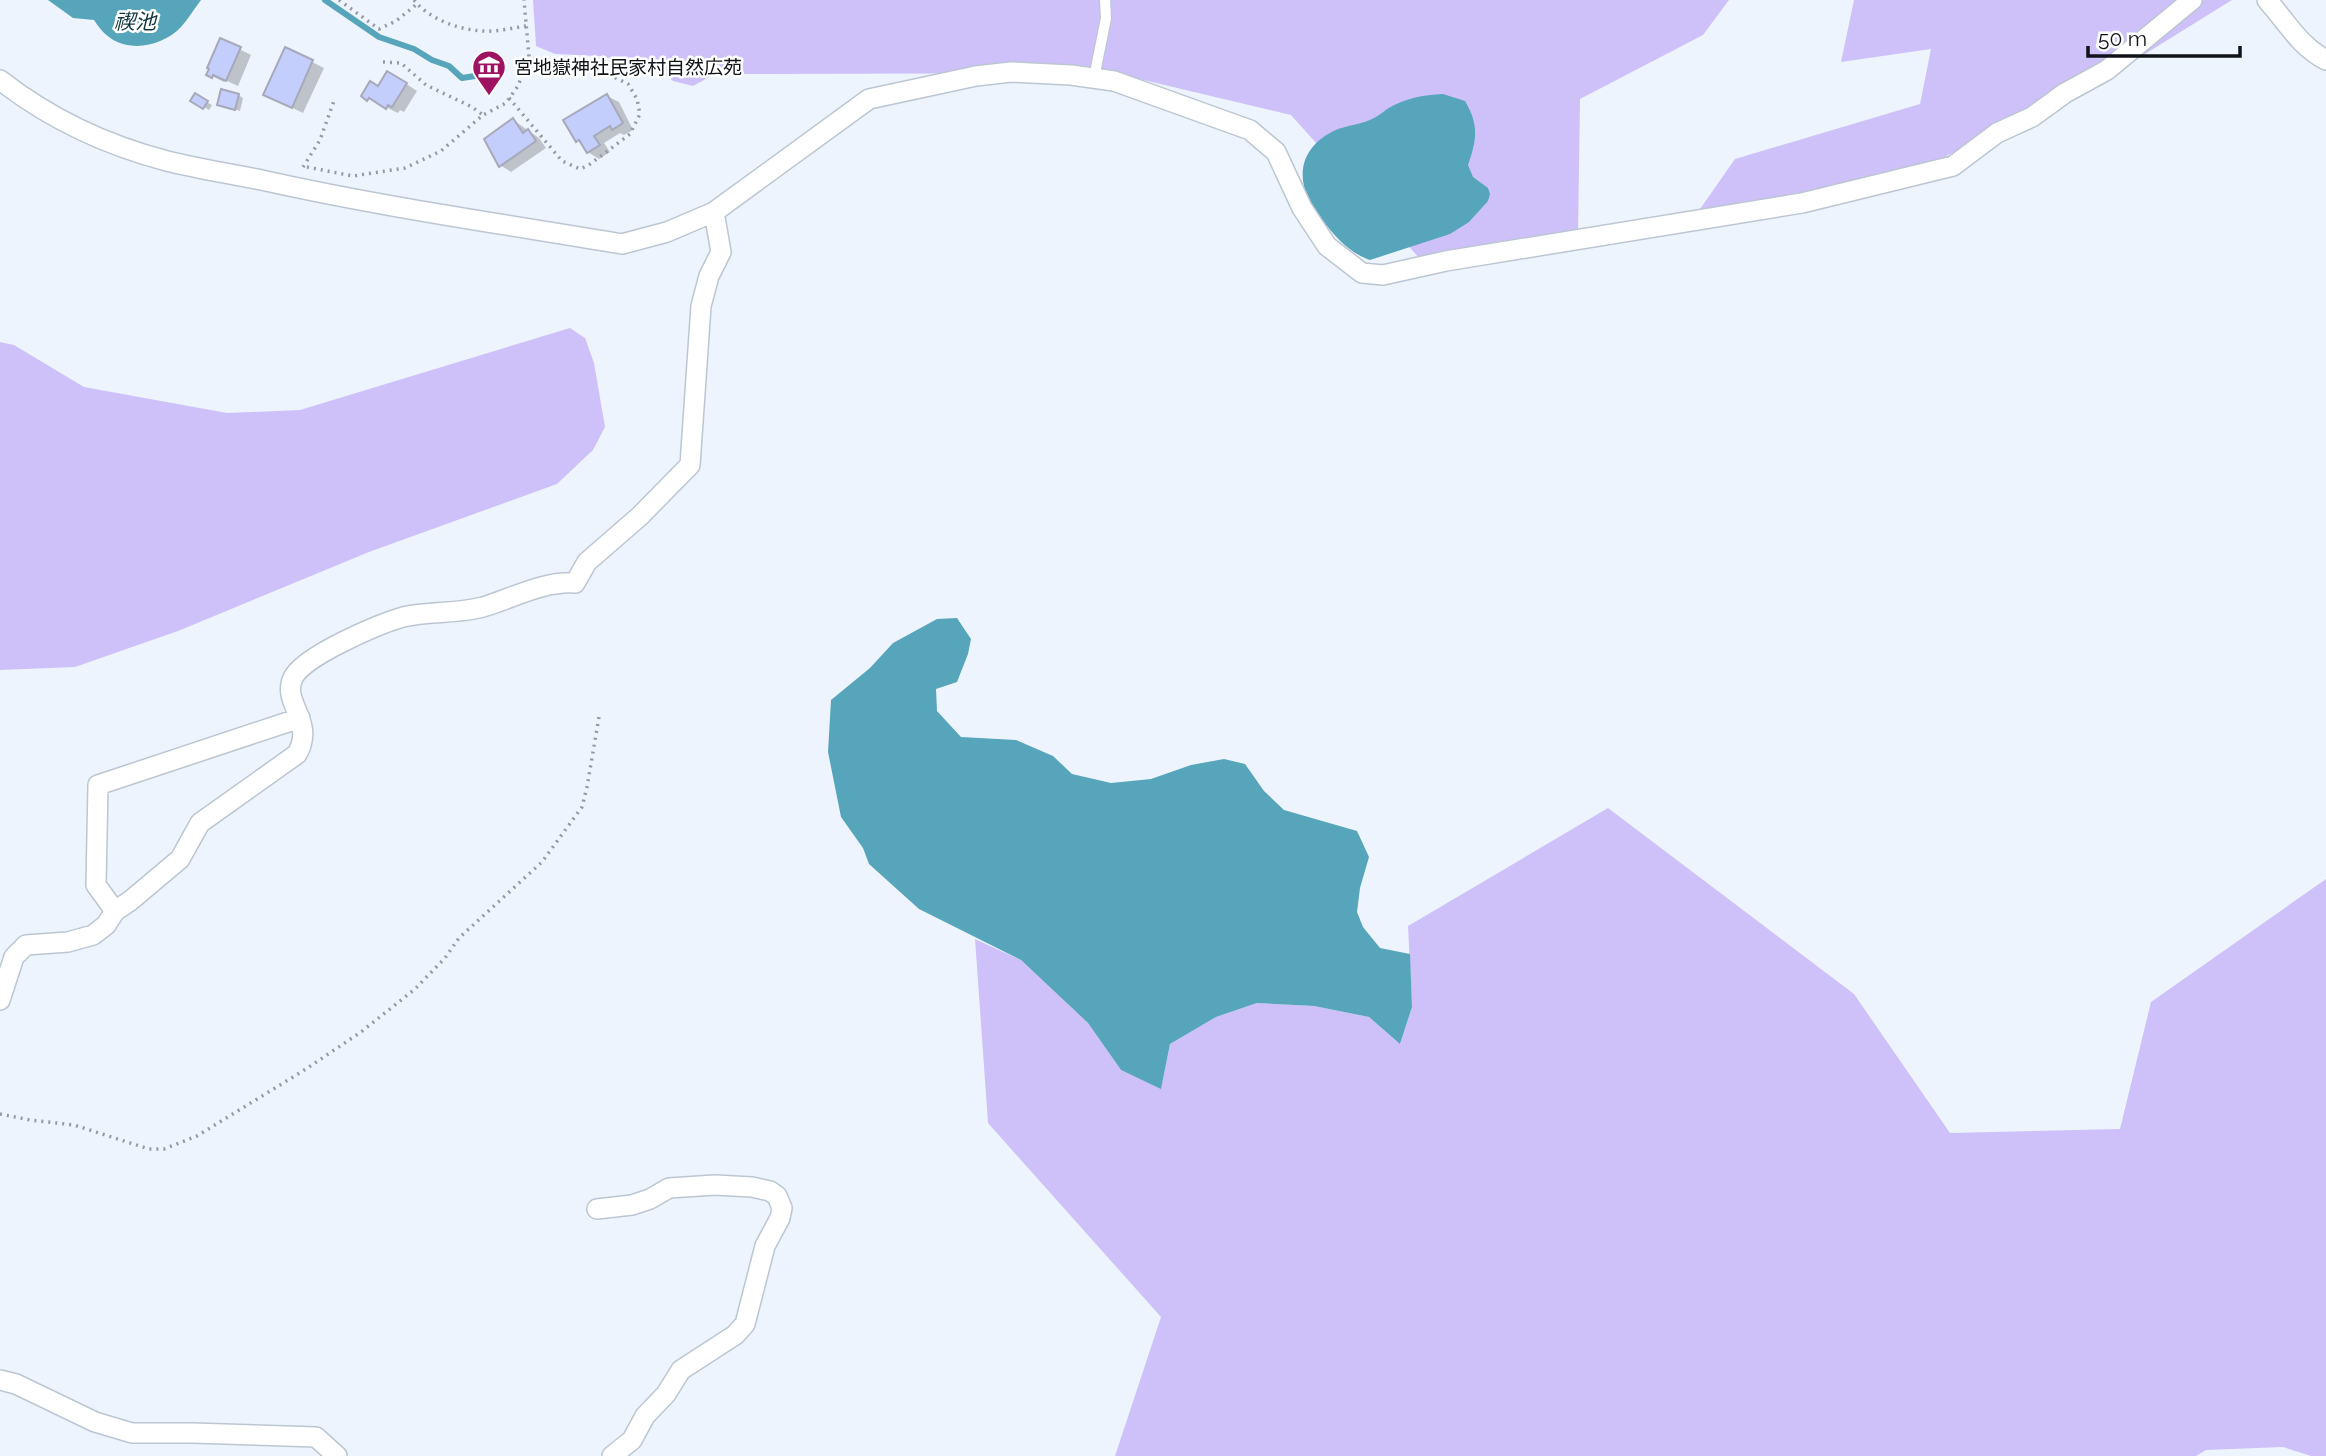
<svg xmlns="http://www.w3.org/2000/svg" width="2326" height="1456" viewBox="0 0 2326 1456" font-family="Raleway,'Noto Sans JP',sans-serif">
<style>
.green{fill:#cec1fa}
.water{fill:#56a5ba}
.shadow{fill:#0003}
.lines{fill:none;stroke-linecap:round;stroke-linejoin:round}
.stream{stroke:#56a5ba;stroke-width:6}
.building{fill:#c4cefd;stroke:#a6a9b9;stroke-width:2}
.lane-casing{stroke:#bcc6d3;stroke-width:12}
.street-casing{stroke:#bcc6d3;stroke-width:22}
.path{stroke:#9499a1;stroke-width:3.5;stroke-dasharray:2 5;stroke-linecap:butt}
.lane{stroke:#fff;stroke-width:10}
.street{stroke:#fff;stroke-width:19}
.labels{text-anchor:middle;stroke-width:5;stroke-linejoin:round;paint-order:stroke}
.poi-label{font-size:19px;fill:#0f1217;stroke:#fff;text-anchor:start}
.water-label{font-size:21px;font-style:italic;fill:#103640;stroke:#fff}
</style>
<rect width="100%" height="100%" fill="#eef4fd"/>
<path class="green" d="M533,0H1729L1703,35L1580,99L1578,235L1421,260L1291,115L1114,73L715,74L693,86L673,81L654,65L597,56L555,54L536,46Z
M1854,0H2232L2145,54L1886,187L1693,219L1735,159L1920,104L1931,49L1841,62Z
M570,328L585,338L594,363L605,427L593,450L557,484L369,552L178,631L75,667L0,670V342L14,345L84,387L227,413L300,410Z
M1608,808L1854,994L1950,1133L2120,1129L2151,1002L2326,879V1456H2311L2283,1447L2206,1450L2196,1456H1115L1161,1317L988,1123L975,939L1021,960L1088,1023L1121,1070L1161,1088L1170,1044L1216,1017L1257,1003L1314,1006L1369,1017L1400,1044L1412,1007L1408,926Z"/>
<path class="water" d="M48,0H201C194,9 188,19 181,27C163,46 130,53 109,37C103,33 98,26 94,20L73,18Z
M1443,94L1465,101C1479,125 1477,139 1468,165L1473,177L1488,188L1490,194L1488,201L1469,222L1450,234L1370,260C1348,252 1337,238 1322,220C1294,187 1294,148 1338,129C1350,125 1363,124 1374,118C1378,116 1383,112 1387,109C1405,98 1423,95 1443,94Z
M957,618L971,639L968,654L957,682L936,689L937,711L961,737L1016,740L1053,756L1072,774L1111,783L1151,779L1191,765L1224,759L1245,764L1264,791L1284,810L1357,831L1369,857L1360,888L1357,912L1363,927L1380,948L1410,954L1412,1007L1400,1044L1369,1017L1314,1006L1257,1003L1216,1017L1170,1044L1161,1089L1121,1070L1088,1023L1021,960L919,909L869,864L863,848L841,817L828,752L831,700L870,668L893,643L937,619Z"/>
<path class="shadow" d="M221,40L251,55L238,86L225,80L224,82L208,74Z
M286,49L324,68L303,113L276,100Z
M399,79L417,91L404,112L400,110L398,113L363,96Z
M238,95L243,98L240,111L219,104Z
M196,96L212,105L209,110L193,100Z
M607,96L619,102L633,130L624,135L620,133L604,143L610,152L599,159L588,152L583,144L578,141Z
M513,120L539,138L546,148L511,172L500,165Z"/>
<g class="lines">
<path class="stream" d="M325,0L379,37L414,49L432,60L449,66L462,78L475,76"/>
</g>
<path class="building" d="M220,38L241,47L226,81L213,75L212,78L206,75L209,69L207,68Z
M285,47L313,60L292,108L263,95Z
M387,71L407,83L392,107L388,105L386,109L369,98L367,101L361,96L370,81L378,86Z
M221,89L239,94L235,110L217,105Z
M195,93L208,101L203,109L190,101Z
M607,94L623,123L612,130L610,126L594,136L600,145L587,153L579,140L576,142L563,120Z
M513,118L523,133L528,129L536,141L499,167L484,139Z"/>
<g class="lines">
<g class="lane-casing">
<path id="lane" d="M1094,78L1106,18L1105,0"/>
</g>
<g class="street-casing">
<path id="street" d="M2267,0C2287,22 2299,46 2326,60
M0,80C50,119 105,145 167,161C199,169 233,174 266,181C383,207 503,224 622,244L667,232L714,212L869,99L976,76L1011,72L1071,75L1114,81L1250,130L1276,152L1302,208L1327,246L1362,273L1383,275L1446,261L1802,203L1953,166L1997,133L2032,117L2065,93L2107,70L2192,0
M115,911L96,885L98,785L300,718
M0,1000L14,957L26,945L68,942L93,935L106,925L115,911L130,901L180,859L200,823L297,754C316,721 281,703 293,678C303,656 379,624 403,617C429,611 457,614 483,607C513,598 543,581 575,583L587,562L640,516L690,465L701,306L709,276L721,252L714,212
M597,1209L632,1205L650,1199L669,1188L715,1185L752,1187L770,1191L777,1196L782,1208L780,1218L765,1246L745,1324L735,1335L681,1370L666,1394L645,1416L632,1440L612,1456
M0,1380L16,1384L95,1422L132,1433H192L316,1437L337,1456"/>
</g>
<path class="path" d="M339,0L379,29L396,21L417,4
M414,0C429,19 459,30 483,31C497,32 512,28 526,26
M383,62L401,63L426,85L472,107L483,115
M509,98L562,161L580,169L589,165L630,134L640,114L637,99L628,84L608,74L529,57
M303,167L320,140L335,98
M307,167L353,176L405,168L441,151L483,115L506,103L518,86L529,57L524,0
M0,1114L30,1120L74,1125L149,1149H164L197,1136L306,1069L361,1032L415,989L445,958L459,938L542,862L582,807L587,787L599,717"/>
<use href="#lane" class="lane"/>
<use href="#street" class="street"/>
</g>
<defs>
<g id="museum-pin" transform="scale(1.75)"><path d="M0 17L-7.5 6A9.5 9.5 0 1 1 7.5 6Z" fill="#9d1361" stroke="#fff"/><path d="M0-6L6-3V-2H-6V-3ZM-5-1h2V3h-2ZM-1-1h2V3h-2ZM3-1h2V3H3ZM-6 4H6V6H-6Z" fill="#fff"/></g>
</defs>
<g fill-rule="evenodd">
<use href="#museum-pin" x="489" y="67"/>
</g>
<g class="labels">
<g class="poi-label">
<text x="514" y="74">宮地嶽神社民家村自然広苑</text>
</g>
<g class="water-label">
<text x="135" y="29">禊池</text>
</g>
</g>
<path d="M2088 46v10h152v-10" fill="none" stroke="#0f1217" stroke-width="3.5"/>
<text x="2098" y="46" font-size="21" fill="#0f1217" stroke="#ffffff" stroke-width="5" paint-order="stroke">50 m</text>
</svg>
